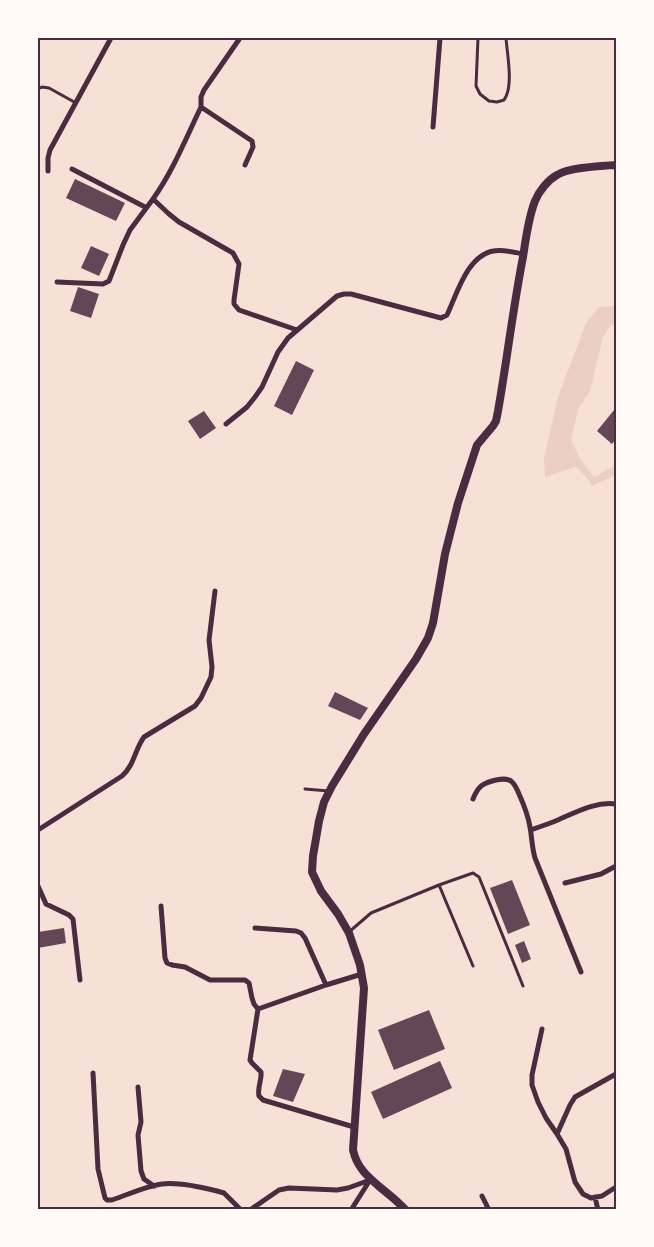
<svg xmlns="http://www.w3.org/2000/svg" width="654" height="1247" viewBox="0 0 654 1247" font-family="'DejaVu Sans',sans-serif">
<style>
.green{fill:#ebcfc5}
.building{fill:#644757}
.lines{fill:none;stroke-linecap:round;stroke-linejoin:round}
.service{stroke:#4a2c40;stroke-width:3}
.minor{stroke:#4a2c40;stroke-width:5}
.tertiary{stroke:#4a2c40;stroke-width:8}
.neatline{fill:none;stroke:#4a2c40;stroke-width:2}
</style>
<rect width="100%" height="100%" fill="#f7e1d7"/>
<path class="green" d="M616,306V327L611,325L603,337L590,391L578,409L571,440L580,459L594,477L616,465V475L592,486L589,480L576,467L545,477L544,458L558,397L586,323L599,307Z"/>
<path class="building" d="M75,179L125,203L116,221L66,198Z
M91,246L109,254L99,276L81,268Z
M78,287L99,294L91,318L70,311Z
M296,361L314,370L292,415L274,406Z
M614,410L616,412V439L612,444L597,431Z
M204,411L216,428L200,439L188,421Z
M335,692L368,708L360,720L328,706Z
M512,880L530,925L508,934L490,888Z
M64,928L66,943L38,948V932Z
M524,941L531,959L522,963L515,945Z
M429,1010L445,1049L394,1070L378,1030Z
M440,1061L452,1088L383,1119L371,1092Z
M283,1069L305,1074L293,1102L273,1096Z"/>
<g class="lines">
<path class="service" d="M478,38L476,86L480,94L489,101L497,102L504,100C514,87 507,53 506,38
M38,89L42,87L49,88L76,103
M305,789L329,791
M439,885L473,966
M349,932L371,913L439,885L473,873L479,877L523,986"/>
<path class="minor" d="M201,107V97L204,90L240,38
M433,127L440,38
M245,165L253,147L252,141L201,107C186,138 173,171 153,199L169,214L179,222L233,253L239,264L234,300V304L239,310L297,330
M72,169L145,207
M48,171V158L50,150L111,38
M57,282L103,284L109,281L123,245L130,230L153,199
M226,424L247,407L255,397L262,387L278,352L288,338L337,296L344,294H351L441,318L447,315C457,294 467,256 493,251C502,249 514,252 523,254
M473,799C478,786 483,783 496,780C501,779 506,778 511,781C515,784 517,789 519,794C524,805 528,815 530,827C532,838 532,848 535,858L581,972
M38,830L122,776C134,766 135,749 144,737L195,706L201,698L211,677L212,667L209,640L215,591
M531,830C538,827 546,825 553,822C573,814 594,801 616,804
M565,883L601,874L616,866
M38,886L46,904L69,915L73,919L80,980
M161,906L165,958L167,963L172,965L185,967L210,980H245L249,983L252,998L254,1004L258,1009L250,1060L252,1063L261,1072C262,1080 257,1088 259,1096L263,1100L354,1127
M255,928L296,931L301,933L305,938L326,985
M258,1009L326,985L362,974
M542,1029L532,1075V1085L538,1102L546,1118L557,1134L566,1149L575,1182L583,1194L591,1198L602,1196L616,1187
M93,1073L98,1169L105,1198L107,1200H112C127,1195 146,1186 162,1184C178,1182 201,1187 217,1191L224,1193L241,1210
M138,1087L141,1122L138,1135L141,1171L144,1179L154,1186
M557,1134L570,1105L575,1097L616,1074
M482,1196L489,1210
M595,1197L598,1210
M250,1210L279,1190L289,1188L337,1190L348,1188L370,1180
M351,1210L370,1180"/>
<path class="tertiary" d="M406,1210C398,1202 390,1195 381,1188C368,1177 357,1168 353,1150L364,988L360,965L349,933L338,914L321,891L312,872L313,856L319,821L324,802L332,786L364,734L416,659L428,638L433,623L445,554L458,503L477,445L493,426L496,421L498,411C507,360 513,308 523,257C526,238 528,219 535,201C539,191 548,180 557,175C569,167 602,166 616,165"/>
</g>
<rect width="654" height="1247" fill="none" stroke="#fffaf5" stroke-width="78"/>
<rect x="39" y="39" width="576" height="1169" class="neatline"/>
</svg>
